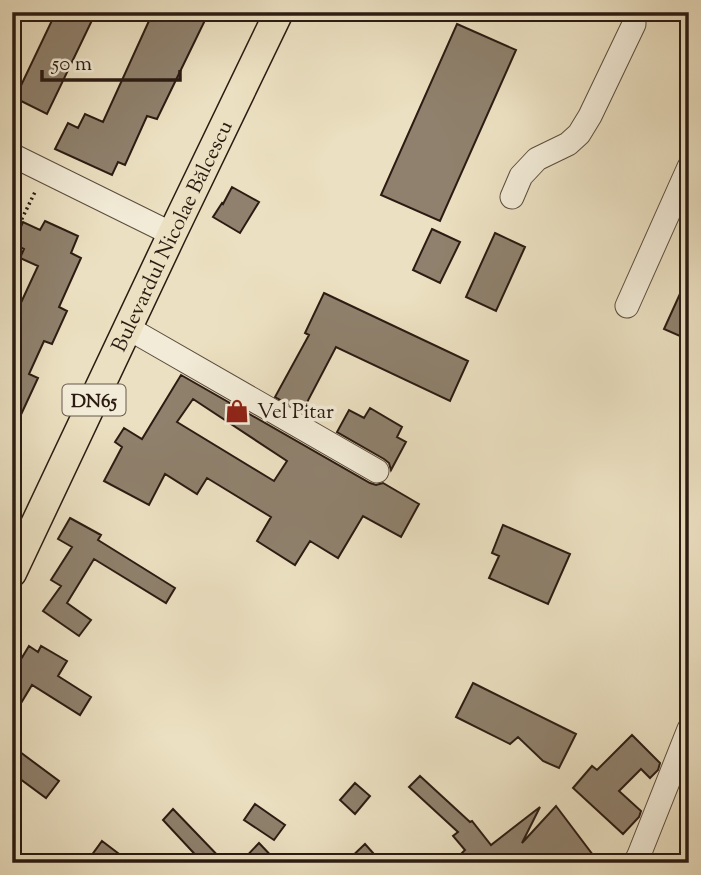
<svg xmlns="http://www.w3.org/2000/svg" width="701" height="875" viewBox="0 0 701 875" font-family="'Sorts Mill Goudy',serif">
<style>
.building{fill:#8f816d;stroke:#2b1b12;stroke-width:2;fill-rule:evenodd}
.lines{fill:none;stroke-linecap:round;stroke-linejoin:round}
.minor-casing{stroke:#5b4c3e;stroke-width:25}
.major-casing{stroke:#2b1b12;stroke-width:31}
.path{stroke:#2b1b12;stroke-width:3.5;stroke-dasharray:2 3.5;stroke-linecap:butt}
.minor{stroke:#f2ebd7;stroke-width:23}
.major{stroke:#ebe0c1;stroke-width:28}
.labels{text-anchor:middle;stroke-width:7;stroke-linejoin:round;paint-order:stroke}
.shield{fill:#f2ebd7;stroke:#67594d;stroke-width:2}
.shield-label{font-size:19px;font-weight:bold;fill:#2b1b12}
.street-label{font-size:21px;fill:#2b1b12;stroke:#f2ebd7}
.poi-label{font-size:21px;fill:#2b1b12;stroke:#f2ebd7;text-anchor:start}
</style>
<rect width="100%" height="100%" fill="#ebe0c1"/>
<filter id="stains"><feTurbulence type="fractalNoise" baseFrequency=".00286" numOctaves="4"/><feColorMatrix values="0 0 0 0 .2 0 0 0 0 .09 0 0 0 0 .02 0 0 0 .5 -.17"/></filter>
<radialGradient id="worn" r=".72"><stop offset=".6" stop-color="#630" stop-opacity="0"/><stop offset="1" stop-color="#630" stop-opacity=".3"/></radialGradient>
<path class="building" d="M56,12H96L47,114L15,98Z
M153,12H209L157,119L147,116L125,165L118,162L112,175L55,149L68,123L78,128L85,114L103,122Z
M457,24L516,50L440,221L381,195Z
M232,187L259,202L240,233L213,217L222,203L223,204Z
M45,221L78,236L71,253L81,258L59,307L67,311L52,344L44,341L29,374L38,378L12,434V322L38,266L20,258L24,249L13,244L23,222L40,230Z
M432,229L460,242L440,283L413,270Z
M495,233L525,247L496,311L466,297Z
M689,274V340L664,329Z
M324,293L468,361L450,401L336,347L302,412L275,397L309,335L305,333Z
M181,375L370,483L376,485L383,483L419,504L401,537L363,516L338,558L310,541L295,565L257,541L271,517L207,478L197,494L165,474L149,505L104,481L122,447L115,442L124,428L142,439ZM193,399L287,461L274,481L177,422Z
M370,408L402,427L397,437L406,442L391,470L389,463L384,459L337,432L349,410L364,418Z
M70,518L101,535L98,540L175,588L166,603L94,559L67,603L91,620L79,636L43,611L61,586L51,580L72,547L58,539Z
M503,525L570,554L548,604L489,578L499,556L492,553Z
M29,646L38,652L41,646L67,661L58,676L91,697L80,715L32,685L12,718V674Z
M473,683L576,734L559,768L543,761L518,737L510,744L456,717Z
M632,735L660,763L658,770L650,778L641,769L619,791L641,811L639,817L623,834L573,788L592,766L597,770Z
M12,746L59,781L46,798L12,773Z
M420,776L470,822L472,821L491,845L540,807L522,843L556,806L599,863H452L465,850L453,836L458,832L409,787Z
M355,783L370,796L355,814L340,800Z
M255,804L285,825L274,840L244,820Z
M173,809L225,863H203L163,820Z
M102,841L131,863H86Z
M259,843L278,863H240Z
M365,844L382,863H345Z"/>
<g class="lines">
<g class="minor-casing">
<path id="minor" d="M12,155L172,234
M512,197L521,176L537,159L568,144L579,134L590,116L634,24V12
M627,306L689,167
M128,328L377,471
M635,863L639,855L689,729"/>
</g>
<g class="major-casing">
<g id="major">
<path id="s1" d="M12,573L172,234L279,12"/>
</g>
</g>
<path class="path" d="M12,239L36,190"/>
<use href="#minor" class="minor"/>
<use href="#major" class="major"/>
</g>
<defs>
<g id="shop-bare" transform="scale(1.89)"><path d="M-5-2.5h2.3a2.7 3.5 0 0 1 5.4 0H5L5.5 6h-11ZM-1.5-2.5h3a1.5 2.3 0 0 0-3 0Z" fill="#8f2418" stroke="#f2ebd7" stroke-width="2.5" paint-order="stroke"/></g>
</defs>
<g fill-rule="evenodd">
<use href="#shop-bare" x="237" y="411"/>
</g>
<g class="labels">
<rect class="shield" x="62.5" y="384.5" width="63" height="31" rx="5"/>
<g class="shield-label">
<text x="94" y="407">DN65</text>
</g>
<g class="street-label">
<text dy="7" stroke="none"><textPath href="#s1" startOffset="373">Bulevardul Nicolae Bălcescu</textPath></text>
</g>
<g class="poi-label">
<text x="257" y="418">Vel Pitar</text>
</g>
</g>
<rect width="701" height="875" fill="none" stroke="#ebe0c1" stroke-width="42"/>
<rect x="14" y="14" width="673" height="847" fill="none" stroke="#2b1b12" stroke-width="3.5"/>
<rect x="21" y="21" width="659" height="833" fill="none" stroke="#2b1b12" stroke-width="2"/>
<path d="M42 70v10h138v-10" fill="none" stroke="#2b1b12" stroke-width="3.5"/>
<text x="52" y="70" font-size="21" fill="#2b1b12" stroke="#f2ebd7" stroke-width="5" paint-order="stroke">50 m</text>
<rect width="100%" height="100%" filter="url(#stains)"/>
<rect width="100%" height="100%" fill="url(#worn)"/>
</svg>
